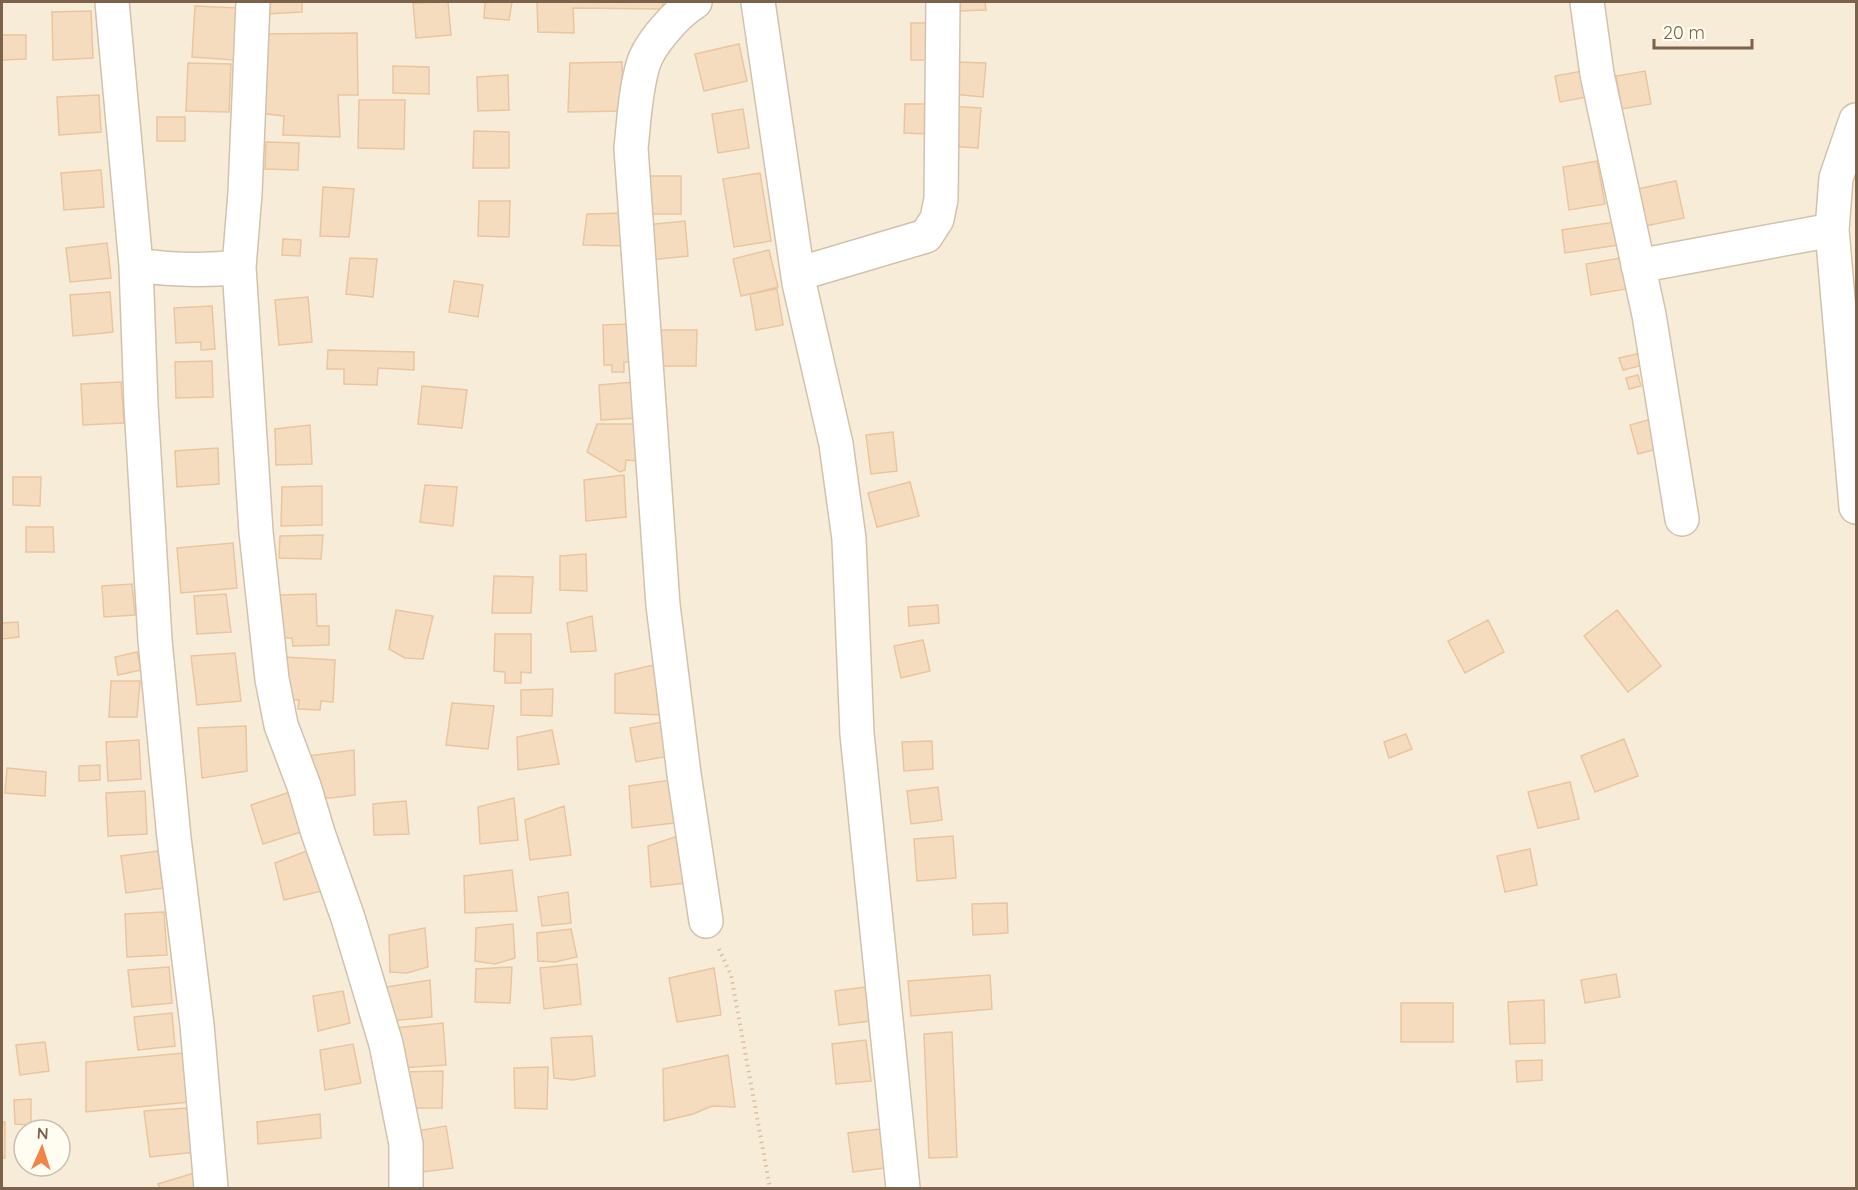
<svg xmlns="http://www.w3.org/2000/svg" width="1858" height="1190" viewBox="0 0 1858 1190" font-family="Quicksand,sans-serif">
<style>
.residential{fill:#f6ecd7;fill-rule:evenodd}
.building{fill:#f6dcbf;stroke:#eac59e;stroke-width:1.5}
.lines{fill:none;stroke-linecap:round;stroke-linejoin:round}
.minor-casing{stroke:#d2c2ad;stroke-width:36}
.path{stroke:#dcc0a1;stroke-width:4;stroke-dasharray:1.5 4.5;stroke-linecap:butt}
.minor{stroke:#fff;stroke-width:33}
</style>
<rect width="100%" height="100%" fill="#fef9e9"/>
<path class="residential" d="M2,2H1856V1188H2ZM24,1130H60V1166H24Z"/>
<path class="building" d="M265,2H302V12L266,14Z
M448,2L451,35L416,38L413,3Z
M485,2H512L509,20L484,18Z
M537,2H663L662,9L573,8L574,33L538,32Z
M957,2H985L986,10L958,11Z
M195,6L238,8L235,60L192,57Z
M91,11L93,58L53,60L52,12Z
M911,23H935L934,60H911Z
M357,33L358,95H338L340,137L283,135L284,116L260,113L264,34Z
M2,35H26V59L2,60Z
M739,44L747,81L704,91L695,54Z
M622,62L623,111L568,112L570,63Z
M954,62L986,63L983,97L952,94Z
M188,63L231,64L229,112L186,111Z
M393,66L429,67V94L393,93Z
M1582,71L1587,97L1560,102L1555,76Z
M1645,71L1651,104L1622,109L1616,76Z
M508,75L509,110L478,111L477,77Z
M99,95L101,132L59,135L57,97Z
M359,100H405L404,149L358,148Z
M905,104H928V134L904,133Z
M949,106L981,108L978,148L946,146Z
M743,109L749,148L718,153L712,114Z
M157,117H185V141H157Z
M474,131L509,132V168H473Z
M266,142L299,143L298,170L265,169Z
M1597,161L1605,204L1569,210L1563,167Z
M101,170L104,207L64,210L61,173Z
M760,173L771,241L734,247L723,179Z
M647,176H681V214H647Z
M1676,181L1684,218L1645,226L1637,189Z
M323,187L354,189L349,237L320,236Z
M479,201H510L509,237L478,236Z
M625,213L627,246L583,245L587,214Z
M685,221L688,256L649,260L646,225Z
M1615,222L1618,245L1565,253L1562,230Z
M283,239L301,240L300,256L282,255Z
M107,243L111,278L70,282L66,248Z
M769,250L778,287L741,296L733,259Z
M350,258L377,259L373,297L346,294Z
M1620,258L1626,289L1591,295L1586,264Z
M454,281L483,285L478,317L449,312Z
M777,289L783,325L756,330L750,294Z
M110,292L113,332L73,336L70,295Z
M308,297L312,342L279,345L275,300Z
M212,306L215,349L201,350V342L176,343L174,308Z
M630,324L631,362H624V372H612V365H604L603,325Z
M659,330H697L696,366H659Z
M328,350L414,352V370L378,368L377,385L344,384V369H327Z
M1641,353L1643,365L1623,370L1619,358Z
M212,361L213,397L176,398L175,362Z
M1638,375L1641,386L1629,389L1626,378Z
M121,382L124,423L83,425L81,384Z
M634,382L637,418L601,420L599,385Z
M422,386L467,390L462,428L418,424Z
M1652,419L1660,448L1638,454L1630,425Z
M597,424H639L637,461L626,460L625,470L620,472L587,452Z
M310,425L312,464L276,465L275,429Z
M893,432L897,471L871,474L866,435Z
M218,448L219,484L177,487L175,451Z
M624,475L626,517L586,521L584,480Z
M13,477H41L40,506L13,505Z
M910,482L919,516L877,527L868,493Z
M425,485L457,487L453,526L420,522Z
M322,486V525L281,526L282,487Z
M26,527H53L54,552H26Z
M323,535L321,559L279,558L280,536Z
M233,543L237,588L181,593L177,548Z
M586,554L587,591L560,590V556Z
M494,576L533,577L531,613H492Z
M132,584L135,615L104,617L102,586Z
M226,594L231,632L197,634L194,596Z
M316,594L317,626H329V645L293,646L292,638H281L280,595Z
M938,605L939,623L909,626L908,607Z
M396,610L433,616L423,659L405,658L389,649Z
M1617,610L1661,666L1628,692L1584,636Z
M592,616L596,651L571,652L567,623Z
M1488,620L1504,652L1465,673L1448,641Z
M18,622L19,637L2,639V623Z
M495,634H531V673L521,672V683H505V672L494,671Z
M923,640L930,671L901,678L894,646Z
M137,652L141,670L118,675L115,657Z
M235,653L241,701L197,705L191,656Z
M285,657L335,660L333,702L321,701L320,710L298,709L299,700L282,699Z
M658,664L663,715L615,713V674Z
M111,681H140L137,717H109Z
M553,689L552,716L521,715V690Z
M452,703L494,706L488,749L446,745Z
M661,722L669,756L636,762L630,728Z
M246,726L247,771L202,778L198,728Z
M552,730L559,764L518,770L517,737Z
M1406,734L1412,749L1389,758L1384,742Z
M1624,739L1638,776L1595,792L1581,756Z
M139,740L141,779L108,781L106,742Z
M932,741L933,769L904,771L902,742Z
M354,750L355,795L330,798L313,796L309,756Z
M100,765V780L79,781V766Z
M7,768L46,772L45,796L5,793Z
M671,780L674,823L632,828L629,786Z
M1570,782L1579,819L1538,828L1528,792Z
M938,787L942,820L911,824L907,791Z
M145,791L147,834L108,836L106,793Z
M290,792L301,832L263,844L251,805Z
M514,798L518,840L480,844L478,807Z
M406,801L409,834L374,835L373,804Z
M564,806L571,855L530,860L525,820Z
M687,833L695,882L651,887L648,846Z
M953,836L956,878L917,881L914,839Z
M312,849L322,891L284,900L275,863Z
M1530,849L1537,885L1505,892L1497,856Z
M158,851L163,888L126,893L121,856Z
M512,870L517,911L465,913L464,876Z
M568,892L571,923L542,926L538,897Z
M1007,903L1008,933L973,935L972,904Z
M164,912L167,955L127,957L125,914Z
M513,924L515,958L495,964L475,961L476,928Z
M425,928L428,967L407,973L390,972L389,935Z
M571,929L577,957L555,962L538,961L537,933Z
M577,964L581,1004L544,1009L540,968Z
M169,967L172,1003L132,1007L128,970Z
M512,967L510,1003L475,1002L476,969Z
M714,968L721,1015L677,1022L669,978Z
M1616,974L1620,997L1585,1003L1581,980Z
M990,975L992,1009L911,1016L908,981Z
M430,980L432,1017L390,1021L387,987Z
M865,987L870,1021L839,1025L835,991Z
M343,991L350,1023L318,1031L313,996Z
M1544,1000L1545,1043L1510,1044L1508,1002Z
M1401,1003H1453V1042H1401Z
M172,1013L175,1046L138,1050L134,1017Z
M443,1023L446,1065L399,1068L395,1028Z
M952,1032L957,1157L929,1158L924,1034Z
M592,1036L595,1076L573,1080L554,1078L551,1038Z
M866,1040L871,1081L836,1084L832,1044Z
M45,1042L49,1071L20,1075L16,1045Z
M353,1044L361,1083L325,1090L320,1050Z
M184,1053L189,1102L86,1112V1062Z
M728,1055L735,1107L712,1106L693,1114L664,1121L663,1069Z
M1542,1060V1080L1517,1082L1516,1061Z
M548,1067L547,1109L515,1108L514,1068Z
M443,1071L442,1108H402L401,1072Z
M31,1099V1125L15,1124L14,1100Z
M187,1108L196,1152L150,1157L144,1111Z
M320,1114L321,1138L258,1144L257,1122Z
M2,1122H5V1158H2Z
M446,1126L453,1168L415,1173L410,1132Z
M880,1129L885,1168L853,1172L848,1133Z
M194,1173L199,1188H160L158,1184Z"/>
<g class="lines">
<g class="minor-casing">
<path id="minor" d="M112,2L136,265L141,405L155,640L174,838L197,1025L211,1188
M695,2C677,13 649,44 643,65C635,92 634,121 631,148L663,605L684,774L706,921
M758,2L799,283L836,444L849,539L857,734L903,1188
M1587,2L1597,74L1649,315L1682,519
M1856,120L1836,178L1832,230L1856,507
M136,265C171,270 204,271 239,267L256,532L272,679L281,725L304,786L318,833L348,918L386,1044L406,1144V1188
M1638,266L1832,230
M239,267L245,193L253,2
M798,274L926,236L937,219L941,199L943,2"/>
</g>
<path class="path" d="M719,949L731,975L770,1188"/>
<use href="#minor" class="minor"/>
</g>
<rect width="1858" height="1190" fill="none" stroke="#7c624a" stroke-width="6"/>
<g transform="translate(42 1148) rotate(3)"><circle r="28" fill="#fffcf1" stroke="#cbbeae" stroke-width="1.5"/>
<path d="M0-4.5L10 22L0 15L-10 22Z" fill="#f08446"/>
<text y="-9" font-size="16" font-weight="bold" text-anchor="middle" fill="#7c624a">N</text>
</g>
<path d="M1654 39v9h98v-9" fill="none" stroke="#7c624a" stroke-width="3"/>
<text x="1663" y="39" font-size="18" fill="#7c624a" stroke="#fffcf1" stroke-width="4.5" paint-order="stroke">20 m</text>
</svg>
